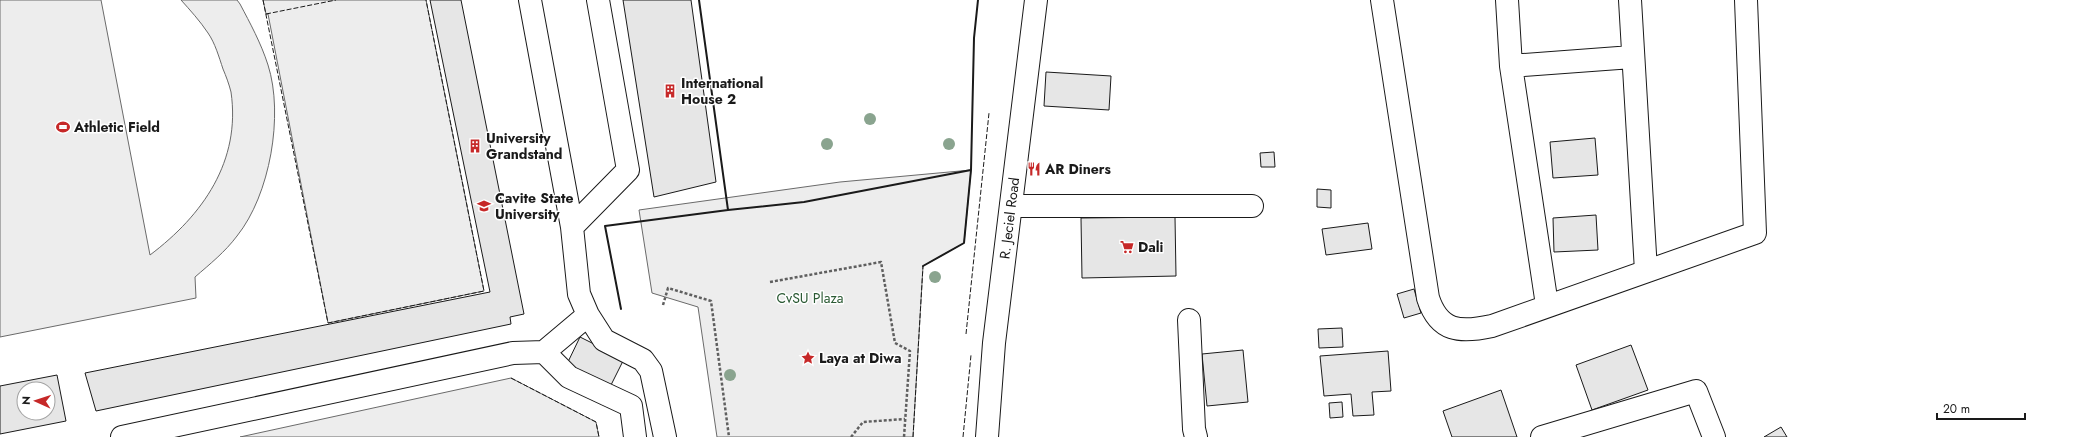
<svg xmlns="http://www.w3.org/2000/svg" width="2081" height="437" viewBox="0 0 2081 437" font-family="Jost,sans-serif">
<style>
.green{fill:#ededed;stroke:#6a6a6a}
.building{fill:#e6e6e6;stroke:#1a1a1a;fill-rule:evenodd}
.lines{fill:none;stroke-linecap:round;stroke-linejoin:round}
.minor-casing{stroke:#1a1a1a;stroke-width:24}
.major-casing{stroke:#1a1a1a;stroke-width:24}
.path{stroke:#5f5f5f;stroke-width:2.5;stroke-dasharray:3 2;stroke-linecap:butt}
.minor{stroke:#fff;stroke-width:22}
.major{stroke:#fff;stroke-width:22}
.fence{stroke:#1a1a1a;stroke-width:1;stroke-dasharray:5 2;stroke-linecap:butt}
.wall{stroke:#1a1a1a;stroke-width:2}
.tree{fill:#8aa48f}
.labels{text-anchor:middle;stroke-width:3;stroke-linejoin:round;paint-order:stroke}
.poi-label{font-size:14px;font-weight:bold;fill:#1a1a1a;stroke:#fff;text-anchor:start}
.street-label{font-size:14px;fill:#1a1a1a;stroke:#fff}
.park-label{font-size:14px;fill:#2b5a34;stroke:#fff}
</style>
<rect width="100%" height="100%" fill="#fff"/>
<path class="green" d="M0,0H101L150,255C203,215 241,161 231,92C229,84 226,76 223,69C219,57 215,43 208,33C200,21 190,10 181,0H237L240,4C250,23 261,43 268,65C284,115 270,195 237,236C225,252 210,264 195,277L196,298L0,337Z
M263,0H426L484,291L328,323L268,14H266Z
M971,170L964,243L923,266L913,437H717L698,307L652,293L639,210L840,182Z
M511,378L596,422L599,437H240Z"/>
<path class="building" d="M430,0H461L524,314L510,317L511,324L96,411L85,373L490,292Z
M623,0H691L716,182L654,197Z
M1046,72L1111,76L1109,110L1044,106Z
M1595,138L1598,175L1553,178L1550,142Z
M1274,152L1275,167H1261L1260,153Z
M1317,189L1331,190V208L1317,207Z
M1596,215L1598,250L1554,252L1553,218Z
M1175,217L1176,276L1082,278L1081,218Z
M1368,223L1372,249L1326,255L1322,229Z
M1414,289L1421,313L1404,318L1397,294Z
M1342,328L1343,347L1319,348L1318,329Z
M580,337L624,359L610,387L566,366Z
M1631,345L1648,390L1592,410L1576,365Z
M1243,350L1248,402L1207,406L1202,354Z
M1388,351L1391,391L1372,392L1374,415L1353,416L1351,394L1324,396L1320,356Z
M57,375L66,421L0,434V386ZM24,389H48V413H24Z
M1501,390L1517,437H1452L1443,411Z
M1342,402L1343,417L1330,418L1329,403Z
M1781,427L1787,437H1764Z"/>
<g class="lines">
<g class="minor-casing">
<path id="minor" d="M530,0L572,227L579,294L588,315L604,340L643,360L651,371L665,437
M1382,0L1428,298C1439,332 1460,333 1492,326L1755,233L1746,0
M1507,0L1511,66L1547,305
M1630,0L1646,271
M1511,66L1632,57
M1011,206H1252
M572,227L628,170L598,0
M1189,320L1194,429L1196,437
M544,352L569,377L631,406L635,437
M122,437L513,353L544,352L588,315
M1542,437L1696,391L1714,437"/>
</g>
<g class="major-casing">
<g id="major">
<path id="s1" d="M987,437L994,343L1036,0"/>
</g>
</g>
<path class="path" d="M770,282L881,262L895,343L910,351L904,437
M663,305L668,288L711,301L729,437
M851,437L863,422L905,419"/>
<use href="#minor" class="minor"/>
<use href="#major" class="major"/>
<path class="fence" d="M263,0L328,323L484,291L426,0
M266,14L336,0
M966,334L989,113
M511,378L596,422L599,437
M913,437L923,266
M963,437L971,355"/>
<path class="wall" d="M699,0L728,210
M971,170L974,38L978,0
M621,309L605,226L728,210L804,202L971,170L964,243L923,266"/>
</g>
<g class="tree">
<circle cx="870" cy="119" r="6"/>
<circle cx="827" cy="144" r="6"/>
<circle cx="949" cy="144" r="6"/>
<circle cx="935" cy="277" r="6"/>
<circle cx="730" cy="375" r="6"/>
</g>
<defs>
<g id="building-bare" transform="scale(1.08)"><path d="M-4-6H4V6H1V3H-1V6H-4ZM-2.5-4.3h1.7v1.8h-1.7ZM.8-4.3h1.7v1.8H.8ZM-2.5-1h1.7V.8h-1.7ZM.8-1h1.7V.8H.8Z" fill="#c62828" stroke="#fff" stroke-width="2.5" paint-order="stroke"/></g>
<g id="stadium-bare" transform="scale(1.08)"><path d="M0-5a6.5 5 0 1 0 0 10a6.5 5 0 1 0 0-10ZM-3.5-1.8h7v3.6h-7Z" fill="#c62828" stroke="#fff" stroke-width="2.5" paint-order="stroke"/></g>
<g id="restaurant-bare" transform="scale(1.08)"><path d="M-5-6h1v4h1v-4h1v4h1v-4h1v5L-1.5 .5V6h-2V.5L-5-1ZM5-6V6H3V1.5H1.5Q1.5-4 5-6Z" fill="#c62828" stroke="#fff" stroke-width="2.5" paint-order="stroke"/></g>
<g id="university-bare" transform="scale(1.08)"><path d="M0-5L7-2L0 1L-7-2ZM-4 1L0 2.5L4 1V4Q0 6-4 4Z" fill="#c62828" stroke="#fff" stroke-width="2.5" paint-order="stroke"/></g>
<g id="supermarket-bare" transform="scale(1.08)"><path d="M-6-5.5h2.5l.6 2H6L4.5 2H-2.5L-4.4-4H-6ZM-1.5 3.2a1.3 1.3 0 1 0 .1 0ZM3 3.2a1.3 1.3 0 1 0 .1 0Z" fill="#c62828" stroke="#fff" stroke-width="2.5" paint-order="stroke"/></g>
<g id="sight-bare" transform="scale(1.08)"><path d="M0-6L1.8-2.2L6-1.7L2.9 1.2L3.7 5.4L0 3.3L-3.7 5.4L-2.9 1.2L-6-1.7L-1.8-2.2Z" fill="#c62828" stroke="#fff" stroke-width="2.5" paint-order="stroke"/></g>
</defs>
<g fill-rule="evenodd">
<use href="#building-bare" x="670" y="91"/>
<use href="#stadium-bare" x="63" y="127"/>
<use href="#building-bare" x="475" y="146"/>
<use href="#restaurant-bare" x="1034" y="169"/>
<use href="#university-bare" x="484" y="206"/>
<use href="#supermarket-bare" x="1127" y="247"/>
<use href="#sight-bare" x="808" y="358"/>
</g>
<g class="labels">
<g class="poi-label">
<text x="681" y="88">International<tspan x="681" dy="16">House 2</tspan></text>
<text x="74" y="132">Athletic Field</text>
<text x="486" y="143">University<tspan x="486" dy="16">Grandstand</tspan></text>
<text x="1045" y="174">AR Diners</text>
<text x="495" y="203">Cavite State<tspan x="495" dy="16">University</tspan></text>
<text x="1138" y="252">Dali</text>
<text x="819" y="363">Laya at Diwa</text>
</g>
<g class="street-label">
<text dy="5" stroke="none"><textPath href="#s1" startOffset="220">R. Jeciel Road</textPath></text>
</g>
<g class="park-label">
<text x="810" y="303">CvSU Plaza</text>
</g>
</g>
<g transform="translate(36 401) rotate(273)"><circle r="19" fill="#ffffff" stroke="#a3a3a3"/>
<path d="M0-3L7 15L0 10L-7 15Z" fill="#c62828"/>
<text y="-6" font-size="11" font-weight="bold" text-anchor="middle" fill="#1a1a1a">N</text>
</g>
<path d="M1937 413v6h88v-6" fill="none" stroke="#1a1a1a" stroke-width="2"/>
<text x="1943" y="413" font-size="12" fill="#1a1a1a" stroke="#ffffff" stroke-width="3" paint-order="stroke">20 m</text>
</svg>
